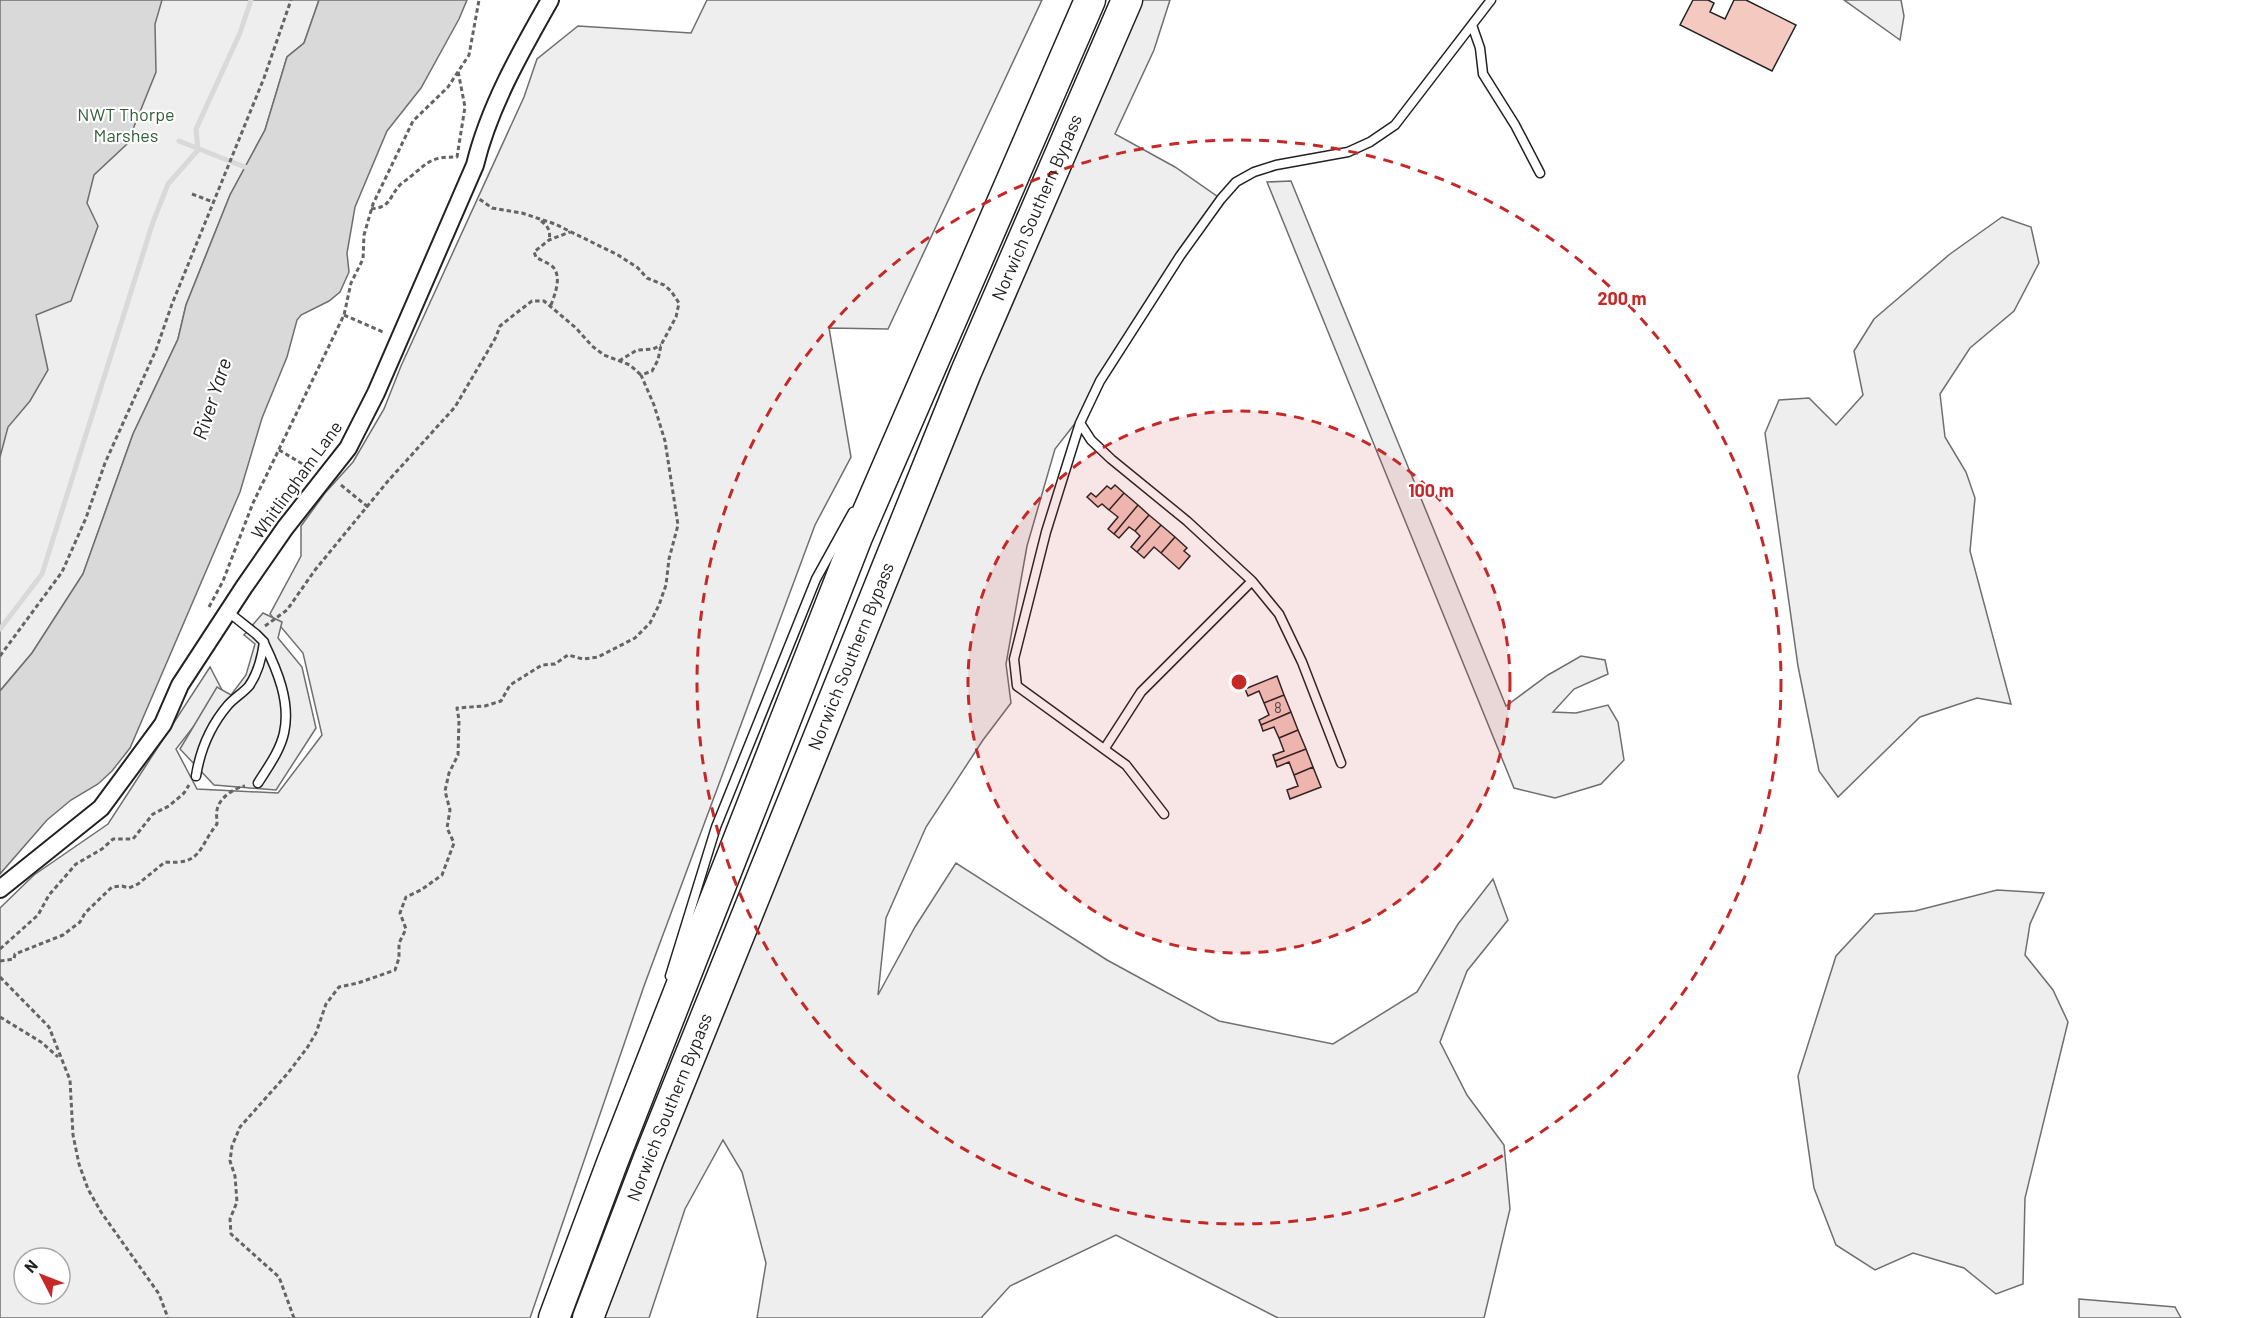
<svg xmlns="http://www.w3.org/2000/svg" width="2261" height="1318" viewBox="0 0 2261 1318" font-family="Barlow,sans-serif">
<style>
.green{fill:#eee;stroke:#6f6f6f;stroke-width:1.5;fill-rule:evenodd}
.parking{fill:#ededed;stroke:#6f6f6f;stroke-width:1.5}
.water{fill:#d9d9d9;stroke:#6f6f6f;stroke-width:1.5}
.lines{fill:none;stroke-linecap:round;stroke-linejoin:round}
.stream{stroke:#d9d9d9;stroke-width:5}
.building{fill:#f3c9c0;stroke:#222;stroke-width:1.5}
.lane-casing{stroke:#222;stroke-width:11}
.street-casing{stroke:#222;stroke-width:20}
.highway-casing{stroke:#222;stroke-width:33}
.path{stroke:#646464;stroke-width:3;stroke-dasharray:4.5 3;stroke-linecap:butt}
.lane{stroke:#fff;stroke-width:8}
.street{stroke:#fff;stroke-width:16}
.highway{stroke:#fff;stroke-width:30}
.ring{fill:none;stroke:#c62828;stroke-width:3;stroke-dasharray:10 8}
.labels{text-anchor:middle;stroke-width:4.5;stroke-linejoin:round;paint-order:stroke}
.number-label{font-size:15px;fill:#564c4a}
.park-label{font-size:18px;fill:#2f5e38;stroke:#fff}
.street-label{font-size:18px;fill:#222;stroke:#fff}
.water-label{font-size:20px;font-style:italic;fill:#222;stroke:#fff}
.centre{fill:#c62828;stroke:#fff;stroke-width:3}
.ring-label{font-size:18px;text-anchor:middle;font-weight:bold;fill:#c62828;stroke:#fff;stroke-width:4.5;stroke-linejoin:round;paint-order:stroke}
</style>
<rect width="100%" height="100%" fill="#fff"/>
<path class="green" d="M0,0H319L304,43L287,57L265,130L230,195L186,305L178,339L133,434L83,574L32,653L0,691Z
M707,0H1042L888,329L829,328L851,457L815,525L644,986L530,1318H0V908L34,875L108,824L210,667L222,690L176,749L197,789L278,793L322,735L303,653L270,614L301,556V526L325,493L353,462L384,409L401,366L524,97L537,59L578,26L691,33ZM24,1258H60V1294H24Z
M1138,0H1170L1154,50L1115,134L1175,167L1221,199L1087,408L1055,449L1027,546L1006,664L1011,703L983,740L926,827L886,918L878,995L915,927L956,863L1107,960L1219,1021L1333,1044L1417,992L1458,924L1493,879L1508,920L1467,971L1440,1042L1467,1095L1504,1145L1510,1209L1484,1318H1278L1116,1235L1010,1286L981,1318H757L766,1263L742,1172L723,1140L685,1209L649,1318H599L972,374Z
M1844,0H1901L1904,16L1900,40Z
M1291,181L1506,706L1548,675L1581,656L1605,660L1608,674L1574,689L1553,712L1576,713L1608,705L1618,722L1624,760L1601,784L1555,798L1514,788L1267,182Z
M2002,217L2031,227L2039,263L2014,311L1970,348L1940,394L1945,437L1966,472L1975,498L1970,551L2011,704L1977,698L1920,717L1838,797L1819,771L1798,666L1765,433L1779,400L1809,398L1836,425L1863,395L1854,351L1874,319L1950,254Z
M1997,890L2044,893L2030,924L2025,955L2053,990L2068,1022L2025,1198L2023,1284L1996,1294L1964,1268L1913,1253L1875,1270L1836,1245L1814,1188L1798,1076L1836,956L1875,914L1915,911Z
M2079,1299L2175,1307L2181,1318H2079Z"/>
<path class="parking" d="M263,613L282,622L278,638L302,667L316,728L276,790L214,785L180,749L217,687L231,695L246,675L255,644L244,635Z"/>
<path class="water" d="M0,0H162L155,24L156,72L127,144L94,175L87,203L98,226L71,301L36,315L48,370L30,401L8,427L0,457Z
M319,0H467L459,19L421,88L387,131L355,207L347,253L349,272L340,292L329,301L301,315L297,320L287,357L262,418L240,492L130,748L112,771L98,784L71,800L47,820L0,874V691L32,653L83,574L133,434L178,339L186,305L230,195L265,130L287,57L304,43Z"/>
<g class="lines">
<path class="stream" d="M179,141L250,169
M0,629L42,574L153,222L168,184L198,150L196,129L240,33L251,0"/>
</g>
<path class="building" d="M1693,0H1708L1714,3L1710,12L1725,19L1734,0H1746L1796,25L1772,71L1680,25Z
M1115,485L1124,493L1109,510L1102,504L1098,507L1087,497L1091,493L1096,497L1107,486L1111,489Z
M1124,493L1138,505L1114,534L1108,529L1118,517L1109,510Z
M1138,505L1149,515L1135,531L1129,527L1119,538L1114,534Z
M1149,515L1161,525L1137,552L1131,547L1140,536L1135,531Z
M1161,525L1175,537L1161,553L1154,547L1144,558L1137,552Z
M1175,537L1187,548L1184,551L1190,556L1179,569L1161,553Z
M1277,676L1284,695L1264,703L1259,691L1248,696L1245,689Z
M1284,695L1291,712L1261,725L1259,720L1269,715L1264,703Z
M1291,712L1298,730L1279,738L1274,727L1263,731L1261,725Z
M1298,730L1306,749L1275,761L1273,755L1284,751L1279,738Z
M1306,749L1313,767L1294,775L1289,762L1277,767L1275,761Z
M1313,767L1321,787L1290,799L1287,790L1298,786L1294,775Z"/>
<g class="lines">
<g class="lane-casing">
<path id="lane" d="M1472,25L1480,48L1483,74L1515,125L1540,173
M1080,423L1046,532L1014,659L1017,686L1126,765L1164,814
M1105,748L1141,692L1252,581
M1341,763L1302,662L1279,614L1252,581L1187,521L1111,459L1091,440L1080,423L1100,381L1180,256L1221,199L1236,182L1254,172L1276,165L1348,152L1370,142L1395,125L1491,0
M196,776C200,751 211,725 228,705C234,698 243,693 249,686C258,673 262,657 264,642L256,634L227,611
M258,783C268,767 280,751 284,733C291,702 277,670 264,643
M670,976L716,827L816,579L853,512"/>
</g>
<g class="street-casing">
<path id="street" d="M0,889L101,808L163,724L180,685L244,587L285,528L348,448L376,393L475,165C489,107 521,51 550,0"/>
</g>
<g class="highway-casing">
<g id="highway">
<path d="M554,1318L612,1163L857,537L1090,0"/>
<path id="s1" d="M588,1318L649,1158L966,372L1127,0"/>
</g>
</g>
<path class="path" d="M192,194L213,202
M371,209C391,207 388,199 399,186C402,182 407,180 410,177C430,161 430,157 457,157L465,107L458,71
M541,221C548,226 551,231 549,240
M551,305C555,294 562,277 553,267C549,263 540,260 536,257L534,252L549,240L570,232
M344,315L383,332
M619,361L637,350L653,349L661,345
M279,450L311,469
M341,485L368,507
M209,607L223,581L253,503L344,315L351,283L363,259L364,235L373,204L413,121L448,87L469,55L479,0
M265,626L287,610L315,570L388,481L455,407L496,337L500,326L515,314L532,301H544L576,328L592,346L604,355L630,365L641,375
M0,656L62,572L86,518L105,463L156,350L172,304L264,78L291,0
M0,949L38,915L49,895L76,864L102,849L113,839H133L153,814L169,806L184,793L189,785
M0,961L14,959L15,954L63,935L80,922L85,913L112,887L122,886L129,888L138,884L165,862C202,865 198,848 217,824C217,819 216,814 217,810C219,798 234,788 245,786
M0,977L49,1027L70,1080L73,1135L79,1164L88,1189L101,1212L159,1294L168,1318
M0,1017L41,1042L58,1057
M294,1318L279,1277L231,1234L230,1219L237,1202L235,1176L230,1161L232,1146L240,1127L288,1073L307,1048L316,1033L326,1004L339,987L358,983L395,970L399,958V943L406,929L400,913L406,897L421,890L442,875L454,843L447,828L450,810L445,791L449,773L458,755L459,720L457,708L485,706L501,701L510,685L542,665L555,664L568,655L583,659L598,657L635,638L650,623L659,605L666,585L669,559L678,525L665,441L654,405L641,375L652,371L658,360L661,345L676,317L679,303L671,291L664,285L647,278L638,268L618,255L555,224L522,213L492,208L478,198"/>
<use href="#lane" class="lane"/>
<use href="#street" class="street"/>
<use href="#highway" class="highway"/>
</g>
<circle cx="1239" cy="682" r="271" fill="#c62828" fill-opacity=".12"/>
<g class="ring">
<circle cx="1239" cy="682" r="271"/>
<circle cx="1239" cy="682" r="542"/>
</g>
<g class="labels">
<g class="number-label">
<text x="1278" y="713">8</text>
</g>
<g class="park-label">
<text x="126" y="121">NWT Thorpe<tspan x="126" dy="21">Marshes</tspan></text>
</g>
<g class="street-label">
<text dy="6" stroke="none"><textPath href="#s1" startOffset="1198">Norwich Southern Bypass</textPath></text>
<text transform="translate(297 480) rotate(-54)" y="6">Whitlingham Lane</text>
<text dy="6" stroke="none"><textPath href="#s1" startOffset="712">Norwich Southern Bypass</textPath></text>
<text dy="6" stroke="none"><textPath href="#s1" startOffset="226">Norwich Southern Bypass</textPath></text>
</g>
<g class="water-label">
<text transform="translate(212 399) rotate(-72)" y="7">River Yare</text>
</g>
</g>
<circle cx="1239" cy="682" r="9" class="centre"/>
<g class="ring-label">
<text x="1622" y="305">200 m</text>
<text x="1431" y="497">100 m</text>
</g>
<g transform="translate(42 1276) rotate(312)"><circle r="28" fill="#ffffff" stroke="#a7a7a7" stroke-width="1.5"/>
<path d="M0-4.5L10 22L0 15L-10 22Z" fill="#c62828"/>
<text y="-9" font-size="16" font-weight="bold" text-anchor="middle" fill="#222222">N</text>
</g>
</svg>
